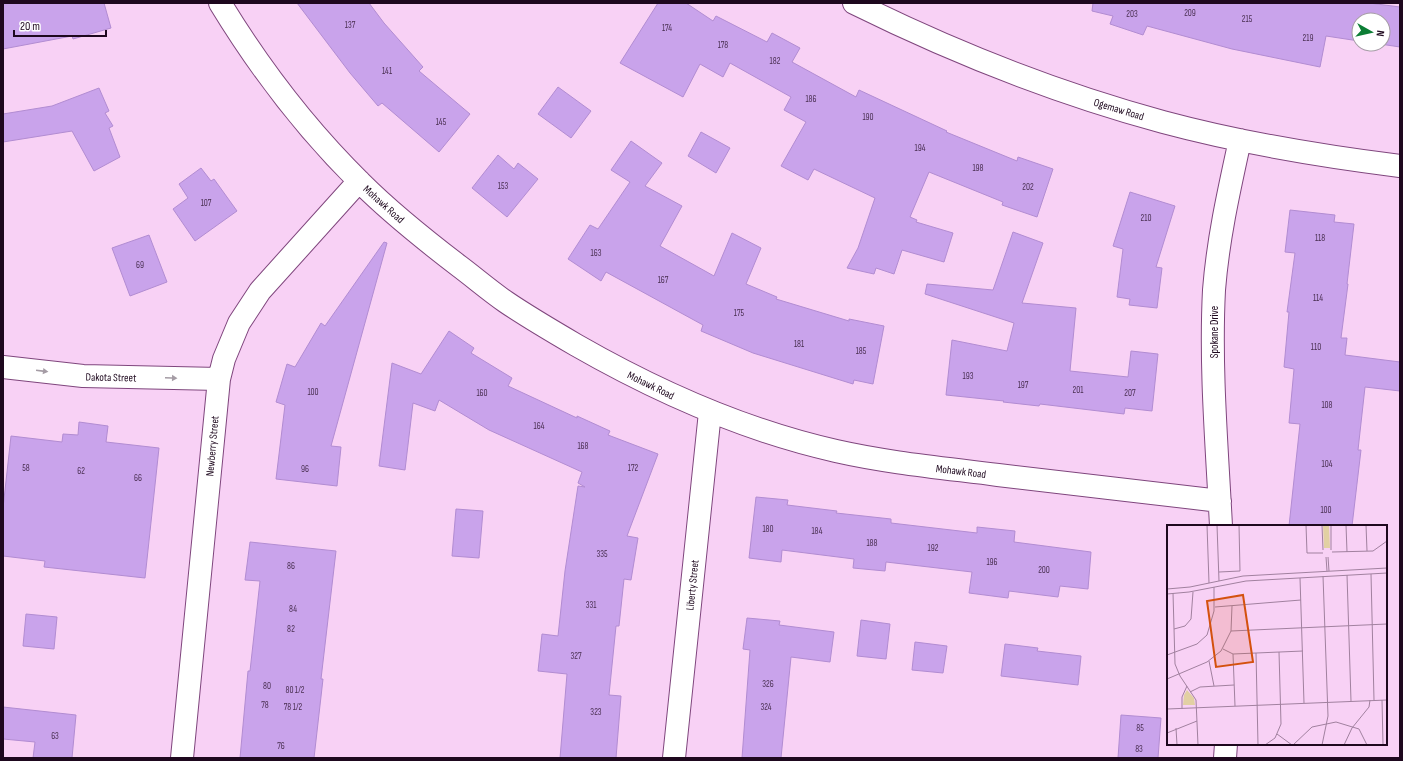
<svg xmlns="http://www.w3.org/2000/svg" width="1403" height="761" viewBox="0 0 1403 761" font-family="'Sofia Sans Condensed',sans-serif">
<style>
.building{fill:#c9a3eb;stroke:#b28cd2}
.lines{fill:none;stroke-linecap:round;stroke-linejoin:round}
.street-casing{stroke:#7f467d;stroke-width:24}
.street{stroke:#fff;stroke-width:22}
.oneway{fill:#a59ca5}
.labels{text-anchor:middle;stroke-width:4;stroke-linejoin:round;paint-order:stroke}
.number-label{font-size:9px;fill:#492f51}
.street-label{font-size:11px;fill:#1e081e;stroke:#fff}
.inset-road{fill:none;stroke:#a1819f;stroke-width:1}
.view{fill:#d4510e;fill-opacity:0.15;stroke:#d4510e;stroke-width:2}
.inset-edge{fill:none;stroke:#1e081e;stroke-width:2}
</style>
<rect width="100%" height="100%" fill="#f8d1f5"/>
<path class="building" d="M3,3H104L111,28L73,39L72,36L3,49Z
M297,3H369L384,23L423,67L419,71L470,114L439,152L382,103L378,106L350,73Z
M658,3H686L713,21L716,16L767,42L772,33L800,48L792,62L856,97L859,90L947,131L946,132L1017,161L1018,157L1053,169L1037,217L1002,205L1003,202L929,172L910,217L917,220L916,222L953,233L944,262L902,250L894,274L876,268L874,274L847,268L858,248L875,198L814,169L808,180L781,166L806,122L784,110L791,97L730,63L723,77L700,64L683,97L620,63Z
M1093,3H1369L1400,7V47L1380,44H1383V20H1359V41L1326,36L1320,67L1232,49L1147,26L1143,35L1110,24L1113,16L1092,11Z
M558,87L591,111L571,138L538,114Z
M99,88L109,111L105,113L113,126L109,128L120,157L94,171L72,131L3,142V114L52,106Z
M701,132L730,148L716,173L688,156Z
M631,141L662,163L645,186L682,206L660,246L714,276L732,233L761,248L746,284L777,297L776,299L849,321V319L884,326L873,384L854,380L853,384L753,353L701,331L703,325L606,272L601,281L568,259L590,225L598,229L630,182L611,170Z
M498,155L514,169L518,163L538,179L507,217L472,188Z
M201,168L211,181L214,179L237,211L195,241L173,209L188,198L179,184Z
M1130,192L1175,206L1156,267L1162,268L1157,308L1129,305L1130,299L1117,297L1123,249L1113,246Z
M1290,210L1335,215L1334,222L1354,224L1347,284H1348L1341,338H1347L1345,355L1400,362V391L1365,387L1358,450H1361L1352,526H1289L1300,424L1289,423L1294,369L1284,367L1289,312H1287L1295,253L1285,252Z
M1013,232L1043,243L1022,303L1076,308L1070,371L1128,377L1131,351L1158,354L1152,411L1125,408L1124,414L1040,404L1039,406L1003,402L1004,401L946,395L952,340L1007,351L1014,323L925,294L927,284L993,290Z
M149,235L167,282L130,296L112,248Z
M384,242L387,243L331,446L341,447L337,486L276,479L285,405L276,402L287,364L295,367L321,323L325,326Z
M449,331L474,348L471,353L512,378L508,386L577,418V416L610,431L608,435L658,454L627,536L638,538L631,580L624,579L619,626H616L609,695L621,696L616,758H560L567,674L538,671L542,634L558,636L565,571L578,486L585,487L578,483L582,472L489,430L439,400L435,411L413,403L405,470L379,466L392,363L421,374Z
M79,422L108,426L106,442L159,448L145,578L44,567L45,561L3,556V508L11,436L62,442L63,434L78,435Z
M756,497L788,500L787,505L837,511L836,513L891,519V523L977,533V527L1015,531L1014,542L1091,552L1088,589L1060,586L1058,597L1009,591L1008,598L969,593L972,572L886,562L885,571L853,568L854,559L782,550L781,562L749,558Z
M456,509L483,511L479,558L452,556Z
M250,542L336,551L321,679H323L314,758H240L248,671H250L260,581L245,580Z
M26,614L57,617L54,649L23,646Z
M747,618L780,621L779,625L834,632L830,662L791,657L781,758H742L750,650L743,649Z
M861,620L890,624L886,659L857,656Z
M915,642L947,646L943,673L912,670Z
M1005,644L1038,648L1037,651L1081,656L1078,685L1001,676Z
M3,707L76,715L72,758H33L35,742L3,739Z
M1121,715L1161,718L1158,758H1118Z"/>
<g class="lines">
<g class="street-casing">
<path id="street" d="M220,3C259,67 307,130 361,183C391,213 425,240 459,266C475,278 490,291 506,302C528,317 552,331 576,345C658,392 743,430 836,451C889,463 944,468 998,475C1072,484 1146,492 1220,501
M854,3C953,52 1056,93 1163,122C1241,143 1320,156 1400,166
M3,367L83,376L219,379
M1221,526C1217,448 1210,368 1214,290C1218,239 1229,190 1240,140
M182,758L219,379L224,359L239,323L260,291L359,181
M674,758L710,412
M1225,758L1226,744"/>
</g>
<use href="#street" class="street"/>
</g>
<defs><path id="oneway-solid" d="M-6-.8H1V-3.2L6.5 0L1 3.2V.8H-6Z"/></defs>
<g class="oneway">
<use href="#oneway-solid" transform="translate(42 371) rotate(7)"/>
<use href="#oneway-solid" transform="translate(171 378) rotate(2)"/>
</g>
<g class="labels">
<g class="number-label">
<text x="1190" y="16">209</text>
<text x="1132" y="17">203</text>
<text x="1247" y="22">215</text>
<text x="350" y="28">137</text>
<text x="667" y="31">174</text>
<text x="1308" y="41">219</text>
<text x="723" y="48">178</text>
<text x="775" y="64">182</text>
<text x="387" y="74">141</text>
<text x="811" y="102">186</text>
<text x="868" y="120">190</text>
<text x="441" y="125">145</text>
<text x="920" y="151">194</text>
<text x="978" y="171">198</text>
<text x="503" y="189">153</text>
<text x="1028" y="190">202</text>
<text x="206" y="206">107</text>
<text x="1146" y="221">210</text>
<text x="1320" y="241">118</text>
<text x="596" y="256">163</text>
<text x="140" y="268">69</text>
<text x="663" y="283">167</text>
<text x="1318" y="301">114</text>
<text x="739" y="316">175</text>
<text x="799" y="347">181</text>
<text x="1316" y="350">110</text>
<text x="861" y="354">185</text>
<text x="968" y="379">193</text>
<text x="1023" y="388">197</text>
<text x="1078" y="393">201</text>
<text x="313" y="395">100</text>
<text x="482" y="396">160</text>
<text x="1130" y="396">207</text>
<text x="1327" y="408">108</text>
<text x="539" y="429">164</text>
<text x="583" y="449">168</text>
<text x="1327" y="467">104</text>
<text x="26" y="471">58</text>
<text x="633" y="471">172</text>
<text x="305" y="472">96</text>
<text x="81" y="474">62</text>
<text x="138" y="481">66</text>
<text x="1326" y="513">100</text>
<text x="768" y="532">180</text>
<text x="817" y="534">184</text>
<text x="872" y="546">188</text>
<text x="933" y="551">192</text>
<text x="602" y="557">335</text>
<text x="992" y="565">196</text>
<text x="291" y="569">86</text>
<text x="1044" y="573">200</text>
<text x="591" y="608">331</text>
<text x="293" y="612">84</text>
<text x="291" y="632">82</text>
<text x="576" y="659">327</text>
<text x="768" y="687">326</text>
<text x="267" y="689">80</text>
<text x="295" y="693">80 1/2</text>
<text x="265" y="708">78</text>
<text x="293" y="710">78 1/2</text>
<text x="766" y="710">324</text>
<text x="596" y="715">323</text>
<text x="1140" y="731">85</text>
<text x="55" y="739">63</text>
<text x="281" y="749">76</text>
<text x="1139" y="752">83</text>
</g>
<g class="street-label">
<text transform="translate(1119 109) rotate(17)" y="4">Ogemaw Road</text>
<text transform="translate(384 204) rotate(42)" y="4">Mohawk Road</text>
<text transform="translate(1214 332) rotate(-90)" y="4">Spokane Drive</text>
<text transform="translate(111 377) rotate(1)" y="4">Dakota Street</text>
<text transform="translate(651 385) rotate(26)" y="4">Mohawk Road</text>
<text transform="translate(212 446) rotate(-85)" y="4">Newberry Street</text>
<text transform="translate(961 471) rotate(7)" y="4">Mohawk Road</text>
<text transform="translate(692 585) rotate(-84)" y="4">Liberty Street</text>
</g>
</g>
<g transform="translate(1167 525)">
<rect width="220" height="220" fill="#f8d1f5"/>
<path d="M156,0H162L163,23H157ZM20,165L27,173L28,180H16L17,170Z" fill="#e2d0a3"/>
<path class="inset-road" d="M40,0L42,58M50,0L52,56M139,0L140,28H156M155,0L156,25M164,0V25M179,0L180,27M199,0L200,26M165,27L206,26L220,16M159,32L160,46M161,32L162,46M52,47L73,46L72,0M204,49L207,175M180,50L184,176M133,53L137,178M0,64L23,62L76,51L220,43M6,68L8,139L13,151L29,175L31,220M0,69L22,67L79,56L220,48M48,82L134,75M7,104L18,101L24,94L26,67M64,106L220,99M56,124L66,129L136,126M89,128L91,220M66,129L68,181M0,130L30,119L40,110L47,86V62M42,136L47,161M0,154L40,137L54,126L64,106L65,81M23,167L33,162L67,160M215,175L216,220M0,184L220,175M15,184V172L20,161M9,203L10,220M0,208L30,196M110,209L125,220M98,220L108,213L114,199L112,127M126,220L145,202L169,197L192,204L200,220M155,220L161,191L156,51M177,220L185,203L202,182L203,175"/>
<path class="view" d="M76,70L86,137L49,142L40,76Z"/>
<rect width="220" height="220" class="inset-edge"/>
</g>
<rect width="1403" height="761" fill="none" stroke="#1e081e" stroke-width="8"/>
<g transform="translate(1371 32) rotate(98)"><circle r="19" fill="#ffffff" stroke="#a59ca5"/>
<path d="M0-3L7 15L0 10L-7 15Z" fill="#0c7e35"/>
<text y="-6" font-size="11" font-weight="bold" text-anchor="middle" fill="#1e081e">N</text>
</g>
<path d="M14 30v6h92v-6" fill="none" stroke="#1e081e" stroke-width="2"/>
<text x="20" y="30" font-size="12" fill="#1e081e" stroke="#ffffff" stroke-width="3" paint-order="stroke">20 m</text>
</svg>
